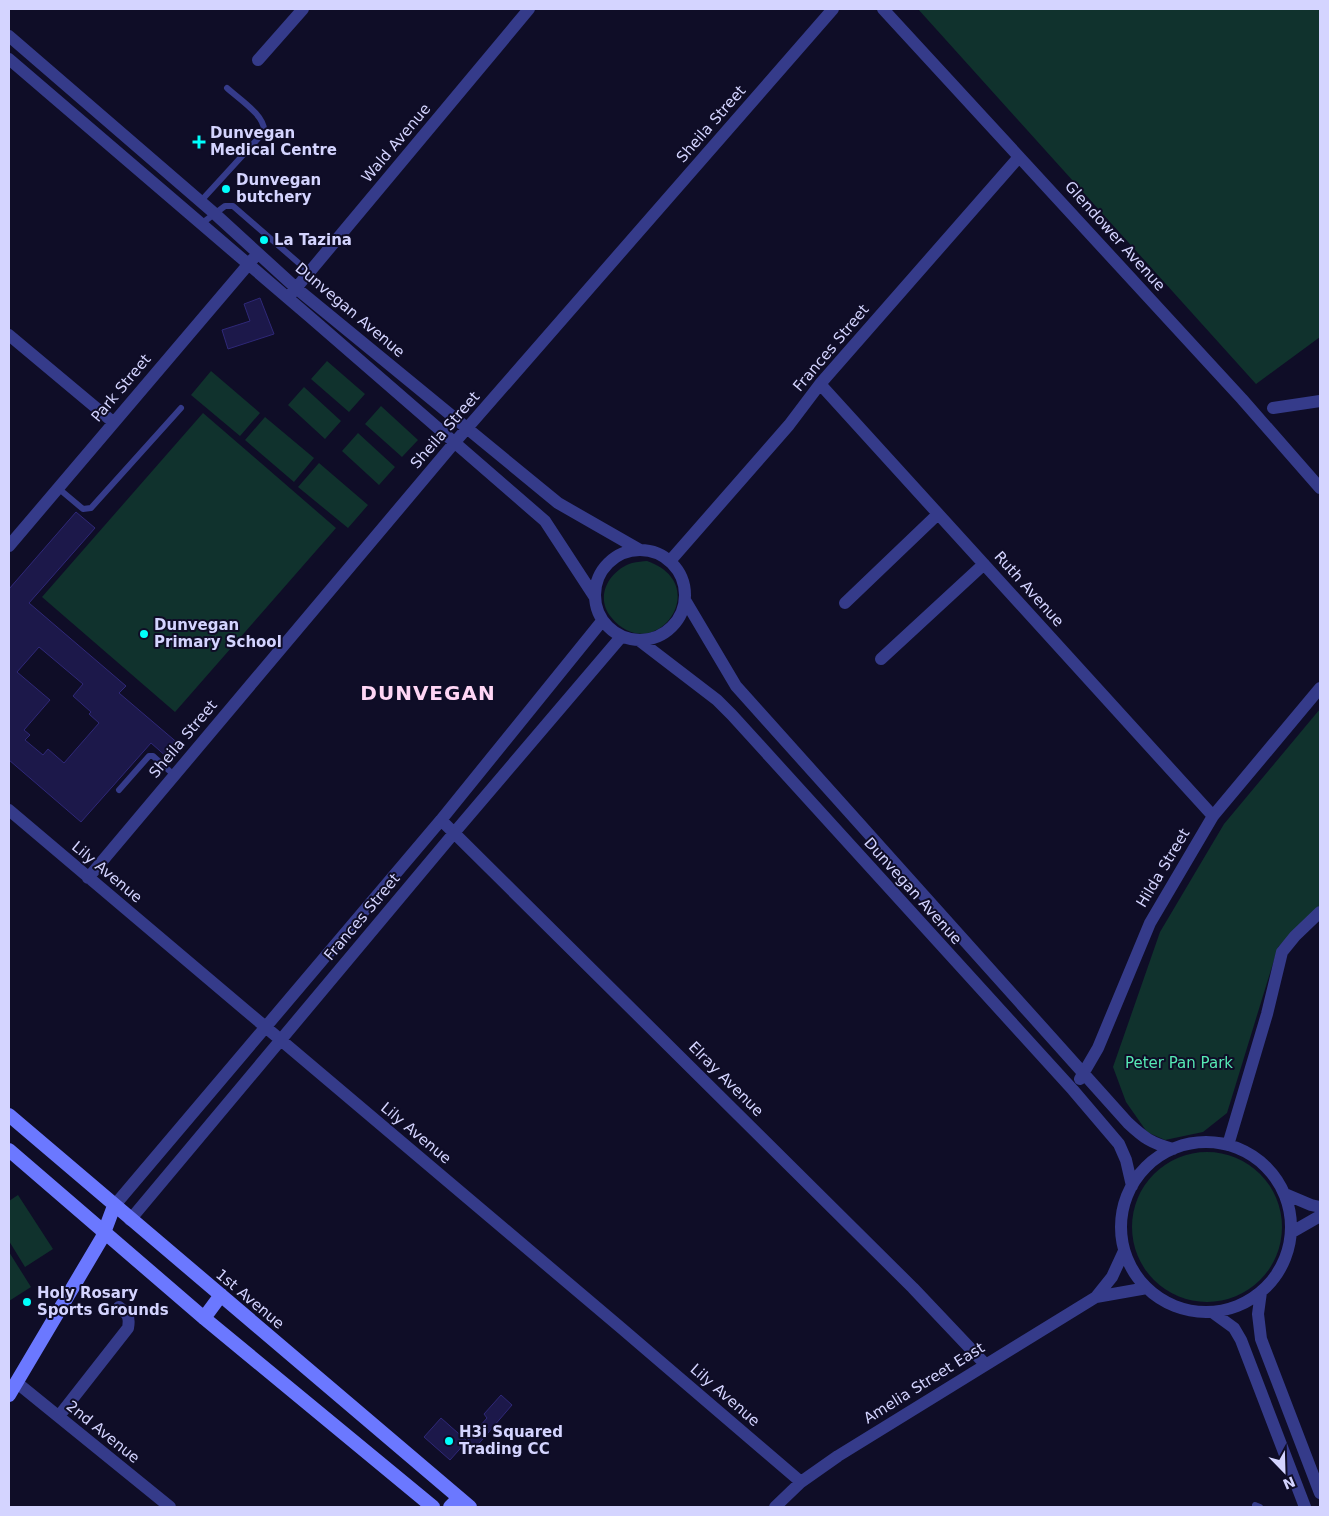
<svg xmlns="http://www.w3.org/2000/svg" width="1329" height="1516" viewBox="0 0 1329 1516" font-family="'DejaVu Sans',sans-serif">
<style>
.green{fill:#10322d}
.building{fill:#1c184a;stroke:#2f2878;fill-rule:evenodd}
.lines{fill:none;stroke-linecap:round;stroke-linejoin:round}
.service{stroke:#353b8a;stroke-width:6}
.minor{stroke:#353b8a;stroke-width:12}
.secondary{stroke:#6b78ff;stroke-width:14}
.poi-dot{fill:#00fffc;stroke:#0f0d27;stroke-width:2}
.labels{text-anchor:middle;stroke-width:4;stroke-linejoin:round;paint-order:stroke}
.street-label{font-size:15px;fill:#d4d4ff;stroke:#0f0d27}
.poi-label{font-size:15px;font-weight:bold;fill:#d4d4ff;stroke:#0f0d27;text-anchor:start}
.park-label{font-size:15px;fill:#56e9b4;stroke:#0f0d27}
.district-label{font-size:20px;font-weight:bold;letter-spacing:1px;fill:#ffd6f5;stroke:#0f0d27}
</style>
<rect width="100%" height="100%" fill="#0f0d27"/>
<path class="green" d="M918,9H1320V337L1256,384Z
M327,361L365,394L349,412L311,379Z
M211,371L260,413L240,436L191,395Z
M304,387L341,421L325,439L288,405Z
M381,406L418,440L402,457L365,424Z
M203,413L336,528L175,712L42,597Z
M265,417L314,458L294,482L245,440Z
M358,433L395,467L379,485L342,451Z
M319,463L368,505L348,528L298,487Z
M647,561C716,585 653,669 611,617C594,596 610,570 632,563C637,562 643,561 647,561Z
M1320,709V905L1278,947L1227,1113L1203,1132L1165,1140L1147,1132L1126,1102L1113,1067L1160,932L1224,824Z
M1132 1227a75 75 0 1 1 150 0a75 75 0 1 1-150 0Z
M18,1195L53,1249L25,1267L9,1241V1201Z
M9,1252L31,1287L9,1301Z"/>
<path class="building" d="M260,298L274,334L228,349L222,330L250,321L244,304Z
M76,512L95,528L29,603L126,686L119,693L180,745L168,758L151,743L81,822L9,760V589ZM39,647L83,684L73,696L91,712L89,714L99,723L64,763L48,749L43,755L25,740L30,735L24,730L50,700L17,672Z
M501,1395L512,1405L475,1448L467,1441L487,1418L484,1414Z
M441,1418L467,1441L450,1460L424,1437Z"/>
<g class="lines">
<path class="service" d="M200,202L264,132C266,116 239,99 227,88
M201,224L225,206H233L309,272
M58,488L83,509L91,508L181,408
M119,790L149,756H153L174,775
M1255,1505L1260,1507"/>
<path class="minor" d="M883,9L1242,399L1320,488
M9,36L214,213L296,288L558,503L640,550
M9,59L310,317L545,521L594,596
M258,60L303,9
M292,293L529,9
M9,335L113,422
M820,384L1213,816
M1273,408L1320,401
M9,546L253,259
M595 595a45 45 0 1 1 90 0a45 45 0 1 1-90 0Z
M670,561L789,425L820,384L1019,157
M685,600L736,686L1128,1123C1144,1138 1151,1143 1173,1149
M845,603L938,514
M640,641L717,700L732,715L1073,1090L1119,1144L1126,1160L1132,1186
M881,659L984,564
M9,810L620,1327L801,1482
M441,820L913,1288L985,1364
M88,878L455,442L833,9
M1080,1079L1098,1048L1150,923L1213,816L1320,688
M1121 1227a85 85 0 1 1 170 0a85 85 0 1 1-170 0Z
M1228,1145L1267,1014L1282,952L1295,936L1320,912
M1285,1194L1311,1205L1320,1207
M114,1206L441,820L602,621
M130,1220L454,833L621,637
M1292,1232L1320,1216
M1261,1292L1258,1314L1261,1339L1320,1493
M1096,1297L1147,1288
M1212,1312L1234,1328L1241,1340L1305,1507
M16,1382L170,1507
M59,1416L128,1328C130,1317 128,1314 119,1307
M775,1507L801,1482L838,1456L1096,1297L1112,1277L1124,1251"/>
<path class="secondary" d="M9,1115C162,1247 317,1376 470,1507
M9,1150L204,1318L433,1507
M204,1318L221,1295
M9,1395L102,1238L114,1206
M450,1507L459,1498"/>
</g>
<g class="poi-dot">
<path d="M196.5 134.5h5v5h5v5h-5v5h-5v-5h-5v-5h5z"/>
<circle cx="226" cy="189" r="5"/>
<circle cx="264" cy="240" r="5"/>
<circle cx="144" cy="634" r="5"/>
<circle cx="27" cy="1302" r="5"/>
<circle cx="449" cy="1441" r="5"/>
</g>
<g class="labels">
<g class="street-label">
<text transform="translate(711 124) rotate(-49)" y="5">Sheila Street</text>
<text transform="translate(396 143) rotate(-50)" y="5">Wald Avenue</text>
<text transform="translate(1115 236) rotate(48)" y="5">Glendower Avenue</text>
<text transform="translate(350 310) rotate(40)" y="5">Dunvegan Avenue</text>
<text transform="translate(831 348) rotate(-50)" y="5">Frances Street</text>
<text transform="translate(121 388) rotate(-50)" y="5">Park Street</text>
<text transform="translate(445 430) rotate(-49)" y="5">Sheila Street</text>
<text transform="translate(1029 589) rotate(48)" y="5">Ruth Avenue</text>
<text transform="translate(183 739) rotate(-50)" y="5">Sheila Street</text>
<text transform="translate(1163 868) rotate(-59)" y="5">Hilda Street</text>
<text transform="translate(107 872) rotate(40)" y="5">Lily Avenue</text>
<text transform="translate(913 891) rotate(48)" y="5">Dunvegan Avenue</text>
<text transform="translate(362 917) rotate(-50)" y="5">Frances Street</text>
<text transform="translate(726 1079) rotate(45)" y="5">Elray Avenue</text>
<text transform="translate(416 1133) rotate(40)" y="5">Lily Avenue</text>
<text transform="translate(250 1299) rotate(40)" y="5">1st Avenue</text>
<text transform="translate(924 1383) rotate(-32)" y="5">Amelia Street East</text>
<text transform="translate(725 1395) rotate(41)" y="5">Lily Avenue</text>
<text transform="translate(103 1432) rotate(39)" y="5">2nd Avenue</text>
</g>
<g class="poi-label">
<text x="210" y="138">Dunvegan<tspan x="210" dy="17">Medical Centre</tspan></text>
<text x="236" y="185">Dunvegan<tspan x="236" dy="17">butchery</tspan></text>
<text x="274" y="245">La Tazina</text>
<text x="154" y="630">Dunvegan<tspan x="154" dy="17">Primary School</tspan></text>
<text x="37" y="1298">Holy Rosary<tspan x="37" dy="17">Sports Grounds</tspan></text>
<text x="459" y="1437">H3i Squared<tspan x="459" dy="17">Trading CC</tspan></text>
</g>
<g class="park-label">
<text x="1179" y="1068">Peter Pan Park</text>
</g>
<g class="district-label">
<text x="428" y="700">DUNVEGAN</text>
</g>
</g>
<rect width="1329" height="1516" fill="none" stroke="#d4d4ff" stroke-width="20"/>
<g transform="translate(1284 1471) rotate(157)" stroke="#0f0d27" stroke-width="4" paint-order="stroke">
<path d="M0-4L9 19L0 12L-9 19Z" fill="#d4d4ff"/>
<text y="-8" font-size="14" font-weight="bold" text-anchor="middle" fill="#d4d4ff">N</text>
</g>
</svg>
